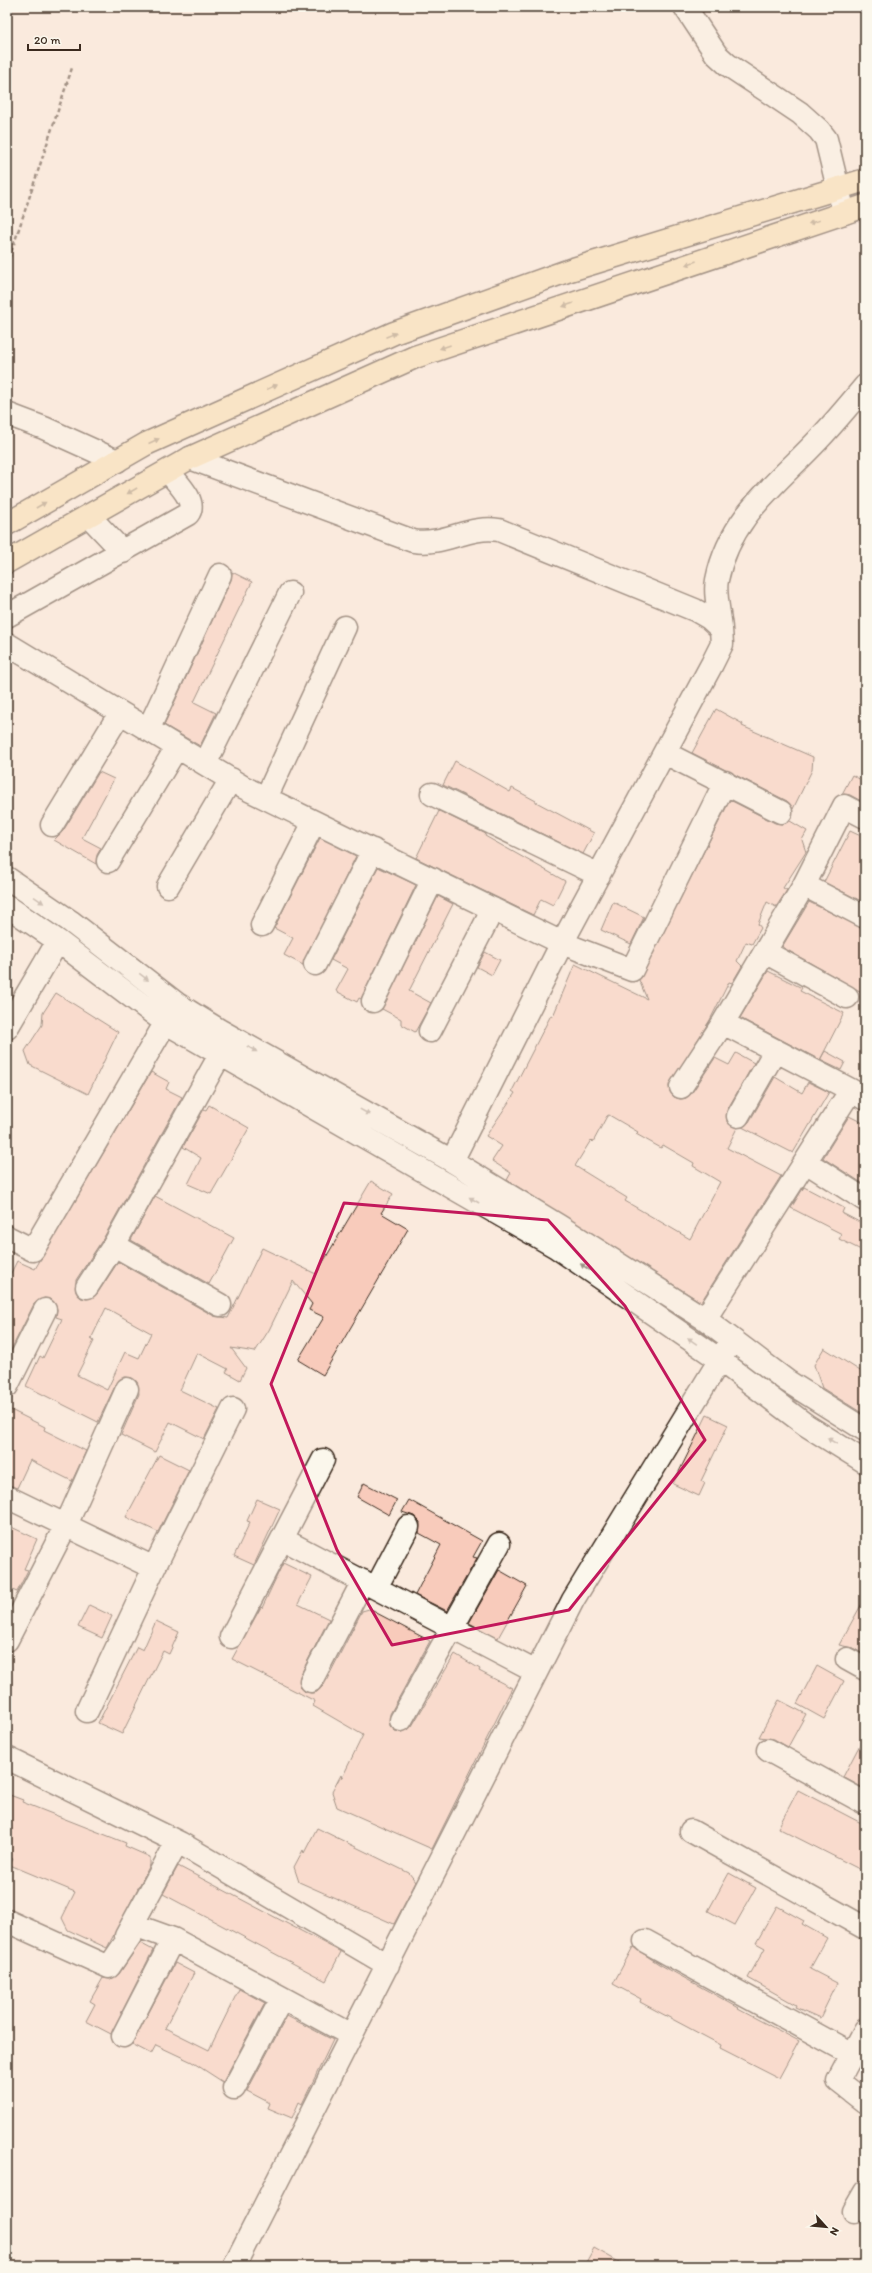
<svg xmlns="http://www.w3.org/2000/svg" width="872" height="2273" viewBox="0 0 872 2273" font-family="Itim,sans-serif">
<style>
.building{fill:#f8cbbb;stroke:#3b2a1e;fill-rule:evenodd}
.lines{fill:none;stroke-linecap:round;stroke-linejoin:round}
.minor-casing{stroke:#3b2a1e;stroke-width:25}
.major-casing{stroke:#3b2a1e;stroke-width:25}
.path{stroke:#3b2a1e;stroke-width:2.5;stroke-dasharray:4 3;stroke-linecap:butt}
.minor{stroke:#fbf7ec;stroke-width:22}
.major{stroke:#f9deab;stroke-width:22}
.oneway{fill:#9a8464}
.oneway2{fill:#9b9085}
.marked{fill:none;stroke:#c2185b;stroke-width:3;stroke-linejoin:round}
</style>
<rect width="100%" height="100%" fill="#faeadd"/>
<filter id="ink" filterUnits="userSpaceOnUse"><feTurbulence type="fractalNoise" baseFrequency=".025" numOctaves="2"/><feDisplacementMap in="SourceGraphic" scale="8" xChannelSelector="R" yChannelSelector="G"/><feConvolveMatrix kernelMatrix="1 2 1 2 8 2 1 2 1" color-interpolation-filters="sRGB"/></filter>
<g filter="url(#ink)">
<path class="building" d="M232,572L252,582L194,702L216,713L200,746L164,725L231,580Z
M716,709L743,724L742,726L813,757L812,770L793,809L787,801L692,753Z
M455,761L510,792L512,788L536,801V802L594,833L583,854L443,785Z
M99,772L114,779L82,838L101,848L97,855L96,864L54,840L63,831Z
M852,775L865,782V803L850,795L842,794Z
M730,800L775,823L782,824L790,821L807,831L802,840L806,852L783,888L787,890L776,907L767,902L758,924L761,928L752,944L746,942L737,961L742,966L732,983L729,982L710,1020L669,1086L670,1092L674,1097L680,1099L686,1098L691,1094L715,1058L729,1065L736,1053L754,1063L727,1110V1122L737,1128L727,1148L781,1176L701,1302L507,1180L511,1173L492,1161L502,1146L486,1136L515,1093L512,1091L551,1015L553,1016L575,964L647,999L639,980ZM609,1115L638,1132L636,1134L661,1148L663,1145L694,1163L693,1166L720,1182L690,1239L625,1201L627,1198L575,1166L591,1140L593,1142L607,1116Z
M439,811L486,834L485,836L565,881L553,905L541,899L533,915L416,858Z
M850,831L865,838V893L861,901L824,882Z
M320,838L356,856L303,965L284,955L293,938L274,928Z
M378,867L416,885L361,999L359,998L357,1002L336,991L348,969L331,960Z
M438,896L453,904L409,991L431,1003L415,1032L401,1024V1019L382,1009Z
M613,902L644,917L631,944L601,930Z
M809,902L865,929V994L782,947Z
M485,952L500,960L492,975L477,967Z
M768,971L802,988L800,991L844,1013L820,1060L740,1018Z
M56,993L118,1032L88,1094L30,1065L25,1051L42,1025L43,1013Z
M825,1051L845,1062L841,1070L820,1060Z
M151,1072L169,1082L166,1089L182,1097L103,1239L76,1280V1292L81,1298L87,1299L97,1294L118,1262L214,1316L228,1318L262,1248L316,1274L371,1181L393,1194L381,1213L408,1229L323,1375L298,1360L324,1317L309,1310L312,1304L293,1281L269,1330L255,1352L231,1348L246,1368L240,1380L226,1372L228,1369L197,1353L180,1390L219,1409L204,1439L170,1422L155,1452L121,1435L139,1394L137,1382L132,1378L125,1377L116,1384L98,1422L26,1386L40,1356L43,1358L62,1319L56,1317L57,1309L51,1299L44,1298L34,1304L7,1358V1281L17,1261L35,1269ZM106,1308L151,1333L139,1358L125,1352L107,1390L77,1375L94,1341L91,1339Z
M775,1077L802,1093L808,1082L829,1092L793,1153L742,1127L749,1122Z
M209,1105L249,1128L211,1194L188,1184L201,1158L183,1147L204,1109L206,1110Z
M849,1116L865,1124V1185L823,1158Z
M804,1187L844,1208L842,1213L865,1225V1252L839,1239L842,1234L791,1208Z
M155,1196L234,1238L209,1284L131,1240Z
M824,1348L865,1374V1415L822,1388L814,1365Z
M7,1408L45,1427L44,1430L86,1451L72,1481L30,1460L17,1488L7,1485Z
M707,1415L728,1425L701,1481L705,1483L699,1496L673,1484Z
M159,1455L189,1470L158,1532L126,1517Z
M364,1483L397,1500L389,1515L357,1497Z
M257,1499L280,1509L254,1565L234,1556L250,1522L247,1521Z
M409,1500L482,1541L473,1557L477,1558L447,1611L415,1595L441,1545L419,1533L420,1522L414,1516L402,1512Z
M7,1525L37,1539L24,1569L28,1570L17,1592L7,1588Z
M283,1563L312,1577L298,1604L329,1619L300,1676V1687L305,1692L311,1693L317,1692L324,1685L362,1611L369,1609L430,1641L390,1714V1726L395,1731L402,1732L412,1726L455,1654L480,1669L479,1671L512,1688L432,1849L337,1807L332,1792L341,1775L342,1778L363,1735L313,1706L315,1701L232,1659L261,1607L262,1608Z
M499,1570L527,1586L498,1638L469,1623Z
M865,1598V1655L853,1648L839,1645Z
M89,1605L112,1616L102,1638L78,1627Z
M156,1621L179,1632L169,1654L163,1651L122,1734L98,1723L137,1647L143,1650Z
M817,1666L844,1681L824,1719L797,1704Z
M779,1700L806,1714L788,1747L774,1739L759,1737Z
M865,1735V1789L843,1777Z
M798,1790L865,1825V1872L778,1828Z
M7,1794L23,1800L22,1802L126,1843L125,1846L150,1857V1865L107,1948L68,1930L62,1918L75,1892L10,1865L13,1859L7,1856Z
M317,1828L409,1873L416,1882L394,1924L299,1882L294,1867L303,1850L304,1853Z
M178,1866L341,1952L326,1981L163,1894Z
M729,1873L756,1888L735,1925L708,1911Z
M777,1906L804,1921L802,1924L827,1938L810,1969L837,1983L820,2018L795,2007L796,2005L748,1978L765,1948L756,1943Z
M140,1943L153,1950L111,2034L86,2021L95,2004L90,2001L103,1978L110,1979L119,1974Z
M633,1947L659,1964L739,2008L738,2009L799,2041L779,2078L720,2048L721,2045L640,2002L641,1999L613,1984Z
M175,1963L194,1973L165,2028L209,2050L239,1989L265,2003L223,2082L192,2062L156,2045L151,2054L132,2044Z
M287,2016L333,2040L302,2104L299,2102L292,2118L268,2108L270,2103L247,2091Z
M594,2248L626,2266H584Z"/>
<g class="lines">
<g class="minor-casing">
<path id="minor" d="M685,7L716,54L728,65L800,113L819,130L826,139L844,213
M7,414L44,428L117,461
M190,458L413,541C444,546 468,525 499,530L695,610L709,618L721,629L722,644L712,664L562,943L632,970L725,782
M89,516L123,552
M7,616L188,514C198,501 176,482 168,471
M721,629C720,614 714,594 717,580C730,516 777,484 819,439C835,422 850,404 865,386
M7,644L243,787L562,943L452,1161
M148,730L220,575
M665,753L781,812
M205,764L290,593
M432,794L599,875
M266,798L345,627
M52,825L120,713
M108,861L177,747
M7,878L70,921L177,1004L219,1030L452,1161L559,1226L705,1319L787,1381L865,1430
M804,885L865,917
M168,886L231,779
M7,906L58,941L166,1023L556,1247L720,1360L806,1425L865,1462
M262,925L314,822
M765,952L847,997
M315,964L373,850
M373,1001L433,879
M7,1028L58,941
M430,1031L493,909
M681,1087L723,1023
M851,1090L723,1023L804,885L844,806L865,817
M738,1116L775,1051
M806,1162L865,1200
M7,1237L33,1250L173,1010
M114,1245L220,1305
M87,1287L114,1245L220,1055
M705,1319L851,1090L865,1099
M7,1386L45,1310
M7,1497L154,1568
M282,1539L536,1672
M376,1588L408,1527
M231,1637L323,1460
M7,1640L66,1525L127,1389
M847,1659L865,1669
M311,1681L363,1581
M87,1711L154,1568L233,1409
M401,1720L499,1544
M768,1750L865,1803
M7,1758L180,1843L388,1965
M691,1831L865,1928
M7,1921L109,1967L137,1926L173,1939L351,2035
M126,1936L177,1842
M645,1941L852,2054
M865,2030L838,2081L865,2102
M123,2036L173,1939
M234,2088L282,1998
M854,2211L865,2192
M234,2266L573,1600L732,1340"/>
</g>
<g class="major-casing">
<path id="major" d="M7,524L146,444L394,333L570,270L865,180
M7,562L190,458L415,357L865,206"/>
</g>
<path class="path" d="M7,265L72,68"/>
<use href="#minor" class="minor"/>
<use href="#major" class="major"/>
</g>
<defs><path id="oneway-solid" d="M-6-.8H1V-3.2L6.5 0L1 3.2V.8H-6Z"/></defs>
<g class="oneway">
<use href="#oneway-solid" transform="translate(814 222) rotate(163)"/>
<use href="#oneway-solid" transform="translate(691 263) rotate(161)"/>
<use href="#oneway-solid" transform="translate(568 305) rotate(161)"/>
<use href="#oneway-solid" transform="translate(391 335) rotate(-22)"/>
<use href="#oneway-solid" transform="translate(445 347) rotate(161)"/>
<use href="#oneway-solid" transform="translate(272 387) rotate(-24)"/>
<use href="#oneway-solid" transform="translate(154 441) rotate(-24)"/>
<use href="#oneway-solid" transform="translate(132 491) rotate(150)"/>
<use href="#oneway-solid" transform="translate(41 505) rotate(-30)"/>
</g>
<g class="oneway2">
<use href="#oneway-solid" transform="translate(39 900) rotate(34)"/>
<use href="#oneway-solid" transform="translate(144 977) rotate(37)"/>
<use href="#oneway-solid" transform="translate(252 1049) rotate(29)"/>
<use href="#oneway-solid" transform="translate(365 1112) rotate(29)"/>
<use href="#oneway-solid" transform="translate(474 1200) rotate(-150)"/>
<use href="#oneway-solid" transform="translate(585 1267) rotate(-145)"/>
<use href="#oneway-solid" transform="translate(692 1341) rotate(-145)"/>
<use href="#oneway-solid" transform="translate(832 1441) rotate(-148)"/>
</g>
</g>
<path d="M0 0H872V2273H0ZM344,1203L548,1220L625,1306L705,1440L569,1610L392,1645L337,1550L271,1384Z" fill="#faeadd" fill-opacity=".55" fill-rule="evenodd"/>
<path class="marked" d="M344,1203L548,1220L625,1306L705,1440L569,1610L392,1645L337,1550L271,1384Z"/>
<rect width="872" height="2273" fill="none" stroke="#fbf7ec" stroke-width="24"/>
<rect x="12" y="12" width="848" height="2249" fill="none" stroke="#3b2a1e" stroke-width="1.5" filter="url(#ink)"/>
<g transform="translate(826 2227) rotate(117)" stroke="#fbf7ec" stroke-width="3" paint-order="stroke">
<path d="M0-3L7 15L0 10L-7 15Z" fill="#3b2a1e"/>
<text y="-6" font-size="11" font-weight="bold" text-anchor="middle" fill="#3b2a1e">N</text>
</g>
<path d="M28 44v6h52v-6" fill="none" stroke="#3b2a1e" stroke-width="2"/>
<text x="34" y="44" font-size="12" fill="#3b2a1e" stroke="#fbf7ec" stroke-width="3" paint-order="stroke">20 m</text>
</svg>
